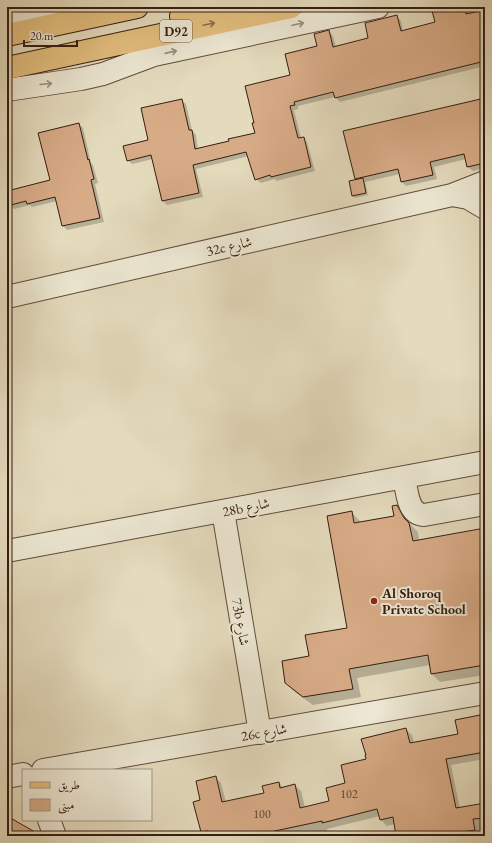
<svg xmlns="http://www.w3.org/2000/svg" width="492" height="843" viewBox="0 0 492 843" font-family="'EB Garamond',Amiri,serif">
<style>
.shadow{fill:#0003}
.building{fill:#d7ab86;stroke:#351d11}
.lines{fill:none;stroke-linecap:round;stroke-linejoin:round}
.minor-casing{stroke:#614c3c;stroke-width:24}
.major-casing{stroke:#351d11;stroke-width:24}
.minor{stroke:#ede8d4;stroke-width:22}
.major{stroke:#e2be7e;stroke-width:22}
.oneway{stroke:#8c6e48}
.oneway2{stroke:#9a8d7c}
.poi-dot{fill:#8f2418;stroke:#ede8d4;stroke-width:1.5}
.labels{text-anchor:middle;stroke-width:4;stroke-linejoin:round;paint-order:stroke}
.number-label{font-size:12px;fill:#5e402e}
.shield{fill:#ede8d4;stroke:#6c5a4c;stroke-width:1}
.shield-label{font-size:13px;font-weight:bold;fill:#351d11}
.street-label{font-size:14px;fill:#351d11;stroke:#ede8d4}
.poi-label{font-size:14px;font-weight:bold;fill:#351d11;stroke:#ede8d4;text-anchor:start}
</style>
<rect width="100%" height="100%" fill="#e4dbbd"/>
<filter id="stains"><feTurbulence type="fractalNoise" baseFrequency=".005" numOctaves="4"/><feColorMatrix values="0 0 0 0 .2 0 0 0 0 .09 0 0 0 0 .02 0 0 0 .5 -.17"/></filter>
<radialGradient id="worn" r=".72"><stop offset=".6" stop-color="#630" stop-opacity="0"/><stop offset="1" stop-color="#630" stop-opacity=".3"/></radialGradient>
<path class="shadow" d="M433,7H467L469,14L485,11V66L340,102L335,97L298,106V109L294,110L301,138H303L307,142L315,171L276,181L275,179L261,183L256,179L249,156L196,169L203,197L167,205L163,201L153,159L132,164L128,160L150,140L181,100L186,104L192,130L196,135L198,150L256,134L291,76L318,47L329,31L333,36L336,47L369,39L397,16L401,21L403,31L436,23Z
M485,98V168L473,171L468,167L466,159L434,167L437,179L406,186L402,182L400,174L365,182L368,195L355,198L353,196L358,180L356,178Z
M79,124L83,128L91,163L93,165L98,183L95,184L104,222L67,230L63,226L57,201L32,207L30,205L14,209L10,205L7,192L51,180Z
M397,506L406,515L412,526L418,532L419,540L485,529V675L440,682L432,674L430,665L357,678L361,697L313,705L295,692L286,683L310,657L349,628L351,512L360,521V523L395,517Z
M480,716L485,721V759L451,765L460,809L485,804V836H397L395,824L387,826L381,820L380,816L327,829L328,836H206L202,832V801L215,777L221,783L226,802L265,794L279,783L284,788L295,785L301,791L305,808L331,802L367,759L406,729L412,735L414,743L459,735Z"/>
<path class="building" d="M431,7H465L466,14L485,10V61L335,98L333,92L294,102L295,105L290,106L298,138L304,137L311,167L271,177L270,175L255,180L246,152L193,165L199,193L162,201L151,155L127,161L123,146L148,140L141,108L182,99L189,130H192L195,149L229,141L228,139L255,133L252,123H254L245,86L290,75L285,54L317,46L314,34L329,30L333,47L368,38L365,23L397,15L401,31L435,22Z
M485,98V163L467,167L464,154L430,162L433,175L401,182L398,169L355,179L343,131Z
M79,123L88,160L89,159L94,179L91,180L100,218L62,226L55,197L27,204L26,201L7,206V191L50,180L38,133Z
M363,178L366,193L352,196L349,181Z
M397,505L404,518L409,523L413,541L485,528V634H482L485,649V665L431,674L428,655L349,669L353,689L303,697L285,683L282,661L309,656L305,635L347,628L327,516L352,511L354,523L394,516L392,506Z
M480,715L485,737V752L446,759L456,808L485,803V818L473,819L475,830L437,836H396L393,817L380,820L377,809L322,823V821L251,836H209L208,831L201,832L193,802L200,800L196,781L216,776L222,802L264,793L262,786L279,782L280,788L295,784L300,808L329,801L326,788L345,783L341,765L366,759L365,755H366L361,739L406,728L410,743L458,734L455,720Z
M7,816L42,836H7Z"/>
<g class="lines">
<g class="minor-casing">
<path id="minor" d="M7,21L67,7
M7,90L81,79L103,74L154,55L378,7
M452,195L468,198L485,208
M7,297L452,195L485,182
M404,477C407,490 407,514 424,515L485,504
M223,511L260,733
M7,551L485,462
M43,770L485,693
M7,777L23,774
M49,820L55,836"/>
</g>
<g class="major-casing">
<path id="major" d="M181,16L216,7
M7,35L137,7
M7,68L291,7"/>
</g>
<use href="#minor" class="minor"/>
<use href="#major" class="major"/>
</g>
<defs><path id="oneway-shaft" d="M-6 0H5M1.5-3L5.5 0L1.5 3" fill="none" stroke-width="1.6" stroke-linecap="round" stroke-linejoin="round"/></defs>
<use class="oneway" href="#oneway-shaft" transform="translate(209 24) rotate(-12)"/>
<g class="oneway2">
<use href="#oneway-shaft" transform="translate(298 24) rotate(-12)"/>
<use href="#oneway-shaft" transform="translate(171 52) rotate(-13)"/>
<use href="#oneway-shaft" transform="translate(46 84) rotate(-5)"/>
</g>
<circle class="poi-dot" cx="374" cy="601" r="4"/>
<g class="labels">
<g class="number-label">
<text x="349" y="798">102</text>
<text x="262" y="818">100</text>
</g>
<rect class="shield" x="160" y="20" width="32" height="22" rx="3"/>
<g class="shield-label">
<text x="176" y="36">D92</text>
</g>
<g class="street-label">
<text transform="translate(229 246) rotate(-13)" y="5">32c شارع</text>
<text transform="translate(246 507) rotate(-11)" y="5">28b شارع</text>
<text transform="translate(241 622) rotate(80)" y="5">73b شارع</text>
<text transform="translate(264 732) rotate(-10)" y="5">26c شارع</text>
</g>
<g class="poi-label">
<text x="382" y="598">Al Shoroq<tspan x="382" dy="16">Private School</tspan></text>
</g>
</g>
<rect width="492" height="843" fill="none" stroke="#e4dbbd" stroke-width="24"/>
<rect x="8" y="8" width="476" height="827" fill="none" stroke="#351d11" stroke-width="2"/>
<rect x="12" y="12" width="468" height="819" fill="none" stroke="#351d11"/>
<rect x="22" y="769" width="130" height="52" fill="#ede8d4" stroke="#a39786"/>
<rect x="30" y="782" width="20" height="6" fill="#e2be7e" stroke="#a39786"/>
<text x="58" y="789" font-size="12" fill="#351d11">طريق</text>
<rect x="30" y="799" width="20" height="12" fill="#d7ab86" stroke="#a39786"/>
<text x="58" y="809" font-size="12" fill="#351d11">مبنى</text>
<path d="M24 40v6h53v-6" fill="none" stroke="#351d11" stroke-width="2"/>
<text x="30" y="40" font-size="12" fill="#351d11" stroke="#ede8d4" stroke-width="3" paint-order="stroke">20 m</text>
<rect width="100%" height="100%" filter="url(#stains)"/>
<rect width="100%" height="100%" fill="url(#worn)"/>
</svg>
